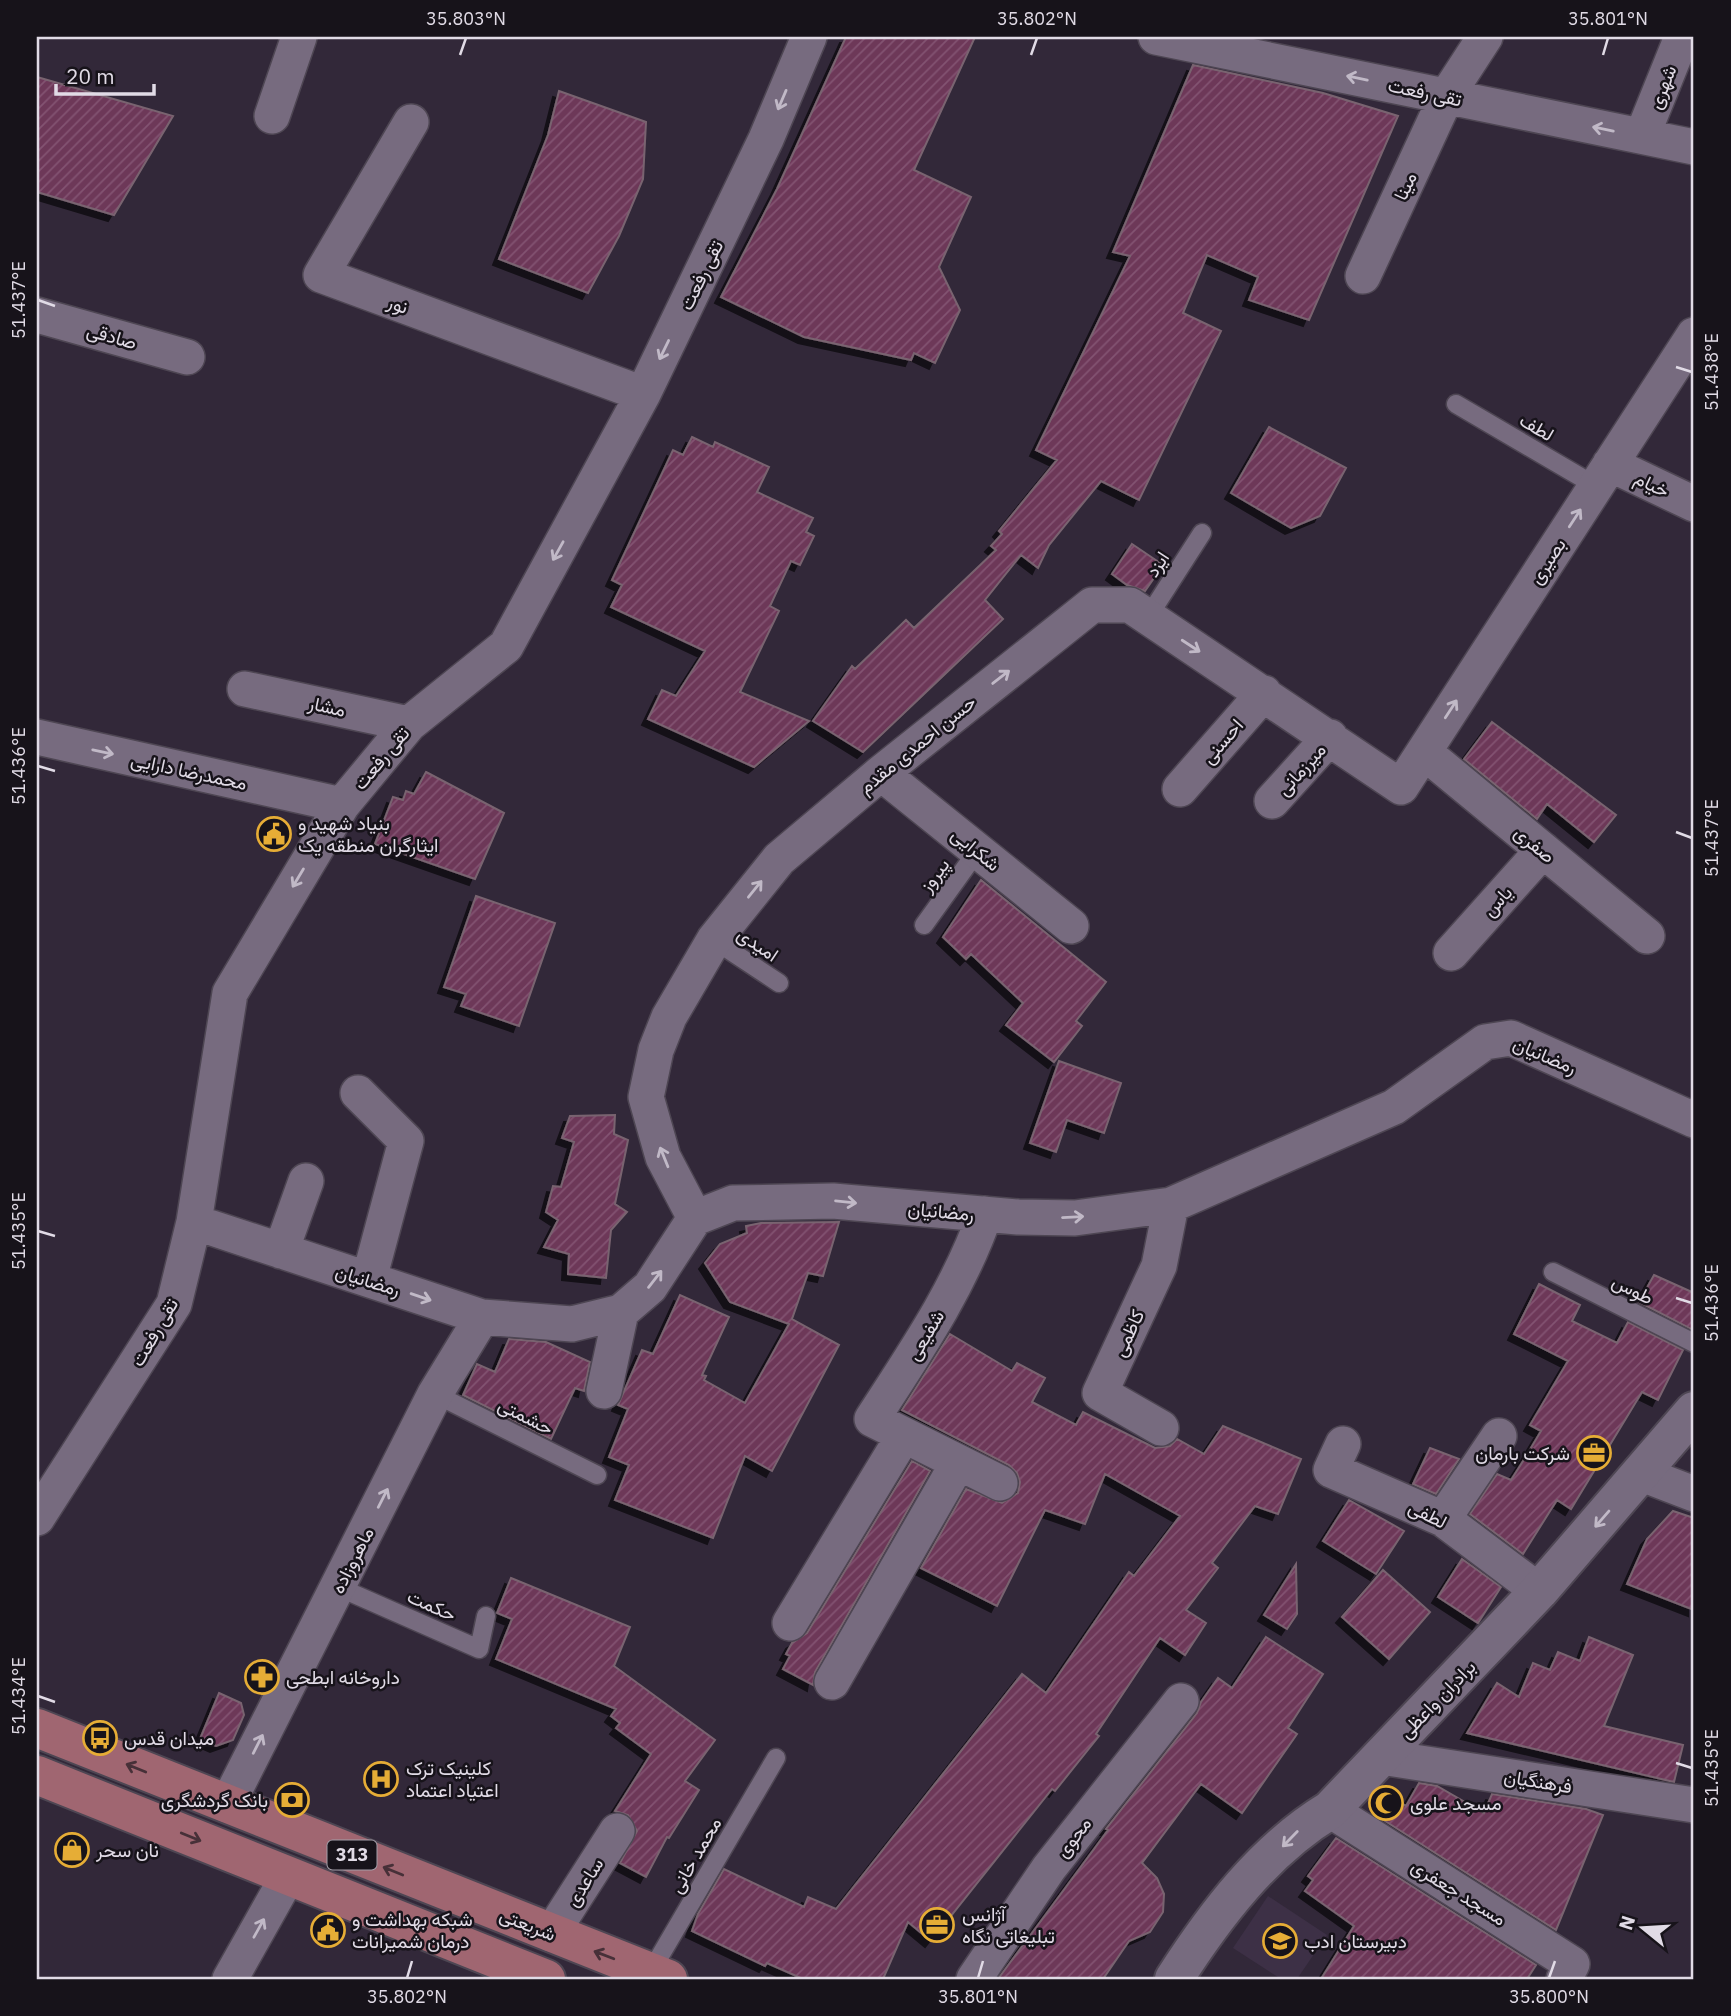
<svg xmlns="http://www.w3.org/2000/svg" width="1731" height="2016" viewBox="0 0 1731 2016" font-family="'IBM Plex Sans',Vazirmatn,sans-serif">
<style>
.built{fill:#3d3046}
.building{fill:url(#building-hatch);stroke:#796470;stroke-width:2;filter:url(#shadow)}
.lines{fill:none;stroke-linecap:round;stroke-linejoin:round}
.lane-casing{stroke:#4e4653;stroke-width:21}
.street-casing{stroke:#4e4653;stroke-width:38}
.secondary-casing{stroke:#4e4653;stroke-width:42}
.primary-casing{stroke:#4e4653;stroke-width:42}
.lane{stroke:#776b7f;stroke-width:18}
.street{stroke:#776b7f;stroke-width:35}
.secondary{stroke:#776b7f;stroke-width:38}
.primary{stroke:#a06671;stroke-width:38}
.oneway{stroke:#c1b9c7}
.oneway2{stroke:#473038}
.ticks{fill:none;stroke:#e1dbe6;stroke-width:2.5}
.labels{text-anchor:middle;stroke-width:5;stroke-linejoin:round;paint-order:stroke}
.shield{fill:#17131a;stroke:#a49fa9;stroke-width:2}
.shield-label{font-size:18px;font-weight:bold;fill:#e1dbe6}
.street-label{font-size:19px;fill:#e1dbe6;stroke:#17131a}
.poi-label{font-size:19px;fill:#e1dbe6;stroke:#17131a;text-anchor:start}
.neatline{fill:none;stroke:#e1dbe6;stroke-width:2.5}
.ticks-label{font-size:18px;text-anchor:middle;fill:#e1dbe6}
</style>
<defs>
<pattern id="building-hatch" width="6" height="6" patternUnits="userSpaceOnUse" patternTransform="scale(1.75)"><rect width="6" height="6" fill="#6d3759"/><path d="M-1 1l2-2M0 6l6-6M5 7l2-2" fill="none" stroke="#825371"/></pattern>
<filter id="shadow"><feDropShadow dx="-6" dy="6" stdDeviation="0" flood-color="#0009"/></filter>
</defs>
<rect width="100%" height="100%" fill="#322839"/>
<path class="built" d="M1268,1896L1327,1935L1297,1979H1281L1233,1948Z"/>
<path class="building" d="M846,37H975L914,170L971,197L939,267L960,310L935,363L914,353L911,360L804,337L721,297L777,189Z
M1193,65L1323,93L1398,116L1309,320L1249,300L1258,277L1207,255L1183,313L1221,331L1139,500L1101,481L1049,545L1038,568L1021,555L985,600L1003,619L863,752L813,721L852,666L855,669L906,620L914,628L996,550L991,546L1002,534L999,531L1057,460L1036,450L1130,256L1113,252Z
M37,77L173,116L114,215L37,192Z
M559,91L646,122L643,179L619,236L588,293L499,259L548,135Z
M1269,427L1346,468L1320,516L1291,528L1231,493Z
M692,437L713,447L715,442L769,467L757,492L813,518L806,532L814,536L800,565L791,561L770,606L779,611L740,692L809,721L754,767L648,719L662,690L676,696L705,651L611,607L622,585L612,580L673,450L683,455Z
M1132,544L1163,565L1145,591L1127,585L1112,574Z
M1492,722L1616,815L1594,842L1547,804L1537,819L1464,759Z
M426,772L504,813L475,879L375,844L393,797L403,800L406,791L414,794Z
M981,880L1106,982L1076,1021L1082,1026L1054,1062L1006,1025L1023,1003L971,954L966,959L943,937Z
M476,896L555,923L519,1026L461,1006L466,994L444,987Z
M1059,1061L1121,1083L1104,1133L1067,1120L1056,1152L1030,1143Z
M615,1115L614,1134L628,1140L615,1204L627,1212L611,1230L606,1278L568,1274L569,1254L544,1247L558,1220L546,1212L553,1186L561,1187L574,1142L562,1138L570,1116Z
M839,1222L823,1276L808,1273L792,1319L839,1345L772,1471L745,1456L713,1538L615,1500L629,1465L609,1457L628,1409L618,1405L642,1350L653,1354L680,1295L729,1317L702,1375L706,1376L704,1380L745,1403L789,1324L730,1302L705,1263L720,1244L747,1233L746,1226L761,1223Z
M1654,1275L1694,1293L1693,1330L1639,1302Z
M1539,1284L1580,1305L1572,1321L1617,1343L1628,1322L1683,1350L1658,1400L1642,1392L1571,1509L1557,1500L1523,1554L1470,1514L1497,1474L1511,1480L1525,1458L1541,1431L1530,1425L1568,1361L1514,1334Z
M950,1334L1012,1371L1017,1363L1045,1378L1032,1402L1076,1425L1083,1412L1155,1448L1170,1446L1177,1439L1204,1454L1223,1426L1301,1459L1278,1514L1255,1506L1212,1563L1218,1568L1186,1610L1206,1623L1185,1655L1160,1638L1096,1734L1099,1736L1055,1791L1052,1789L931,1941L908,1922L883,1979H803L767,1963L765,1966L692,1931L698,1914L724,1869L804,1907L808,1897L836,1909L1022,1674L1046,1693L1129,1572L1134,1576L1180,1516L1105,1474L1085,1524L1045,1510L997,1606L921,1568L966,1489L1002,1503L1018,1493L1020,1482L1017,1473L1009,1465L902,1410Z
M509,1339L546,1342L590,1362L584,1391L575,1388L551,1439L463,1395L477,1364L495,1372Z
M1430,1448L1459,1459L1436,1494L1413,1484Z
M912,1461L930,1471L815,1672L813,1685L783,1669L790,1656L786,1654L792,1643L807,1633Z
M1349,1500L1404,1531L1376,1574L1323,1541Z
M1673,1511L1694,1518V1610L1627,1584L1647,1539Z
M1462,1559L1501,1587L1478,1623L1438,1597Z
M1296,1564L1297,1614L1287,1629L1264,1615Z
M1383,1570L1430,1612L1389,1659L1342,1617Z
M511,1578L630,1627L614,1666L715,1740L685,1781L699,1790L669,1838L667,1837L646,1877L620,1863L637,1831L628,1815L615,1811L651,1754L616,1728L620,1723L611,1716L616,1709L496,1659L512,1619L497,1613Z
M1266,1637L1323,1674L1288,1728L1297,1734L1242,1813L1201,1784L1142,1863L1157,1878L1164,1894L1163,1912L1150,1932L1129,1941L1103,1979H998L1108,1830L1106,1829L1197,1713L1201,1702L1218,1678L1232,1688Z
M1589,1637L1633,1655L1604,1726L1683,1745L1674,1782L1467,1733L1497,1683L1519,1697L1533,1663L1550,1670L1558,1652L1580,1661Z
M219,1693L241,1703L244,1715L233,1740L216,1746L200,1739Z
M1419,1783L1437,1786L1484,1813L1492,1794L1586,1809L1603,1815L1556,1930L1382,1819L1393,1799L1406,1806Z
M1336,1838L1536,1965L1527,1979H1321L1354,1926L1305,1891L1313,1880L1308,1876Z"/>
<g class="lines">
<g class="lane-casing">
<path id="lane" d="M1456,404L1596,486
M1148,617L1202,533
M924,925L978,850
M714,940L779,983
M1553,1272L1694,1343
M435,1394L597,1475
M338,1587L479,1649L486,1616
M650,1973L776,1758"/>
</g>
<g class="street-casing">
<path id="street" d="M1156,37L1694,147
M272,116L299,37
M411,122L321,275L643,394
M1642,136L1682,37
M1363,276L1446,97L1485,37
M37,315L187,357
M1610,464L1694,504
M245,689L409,724
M37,737L342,805
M1424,752L1647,936
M881,773L1071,926
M1180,789L1264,693
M1272,801L1330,737
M1451,953L1543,850
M358,1093L406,1141L369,1279
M985,1214C959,1289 914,1354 872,1419L1000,1483
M695,1218L663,1157L646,1097L656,1050L669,1017L714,940L779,859L881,773L1092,605H1130L1401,787L1694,335
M194,1222L482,1317L572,1324L621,1312L650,1287L695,1218L733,1203L833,1201L1018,1217L1075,1218L1171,1205L1394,1107L1485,1042L1511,1038L1694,1120
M281,1251L306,1181
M604,1391L621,1312
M1161,1428L1100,1393L1159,1266L1171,1205
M1343,1444L1331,1470L1443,1519L1539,1591
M1642,1474L1694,1494
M37,1518L174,1304L194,1222L230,993L342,805L409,724L506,646L643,394L766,139L809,37
M1443,1519L1499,1436
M790,1623L904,1435
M832,1682L958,1463
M1381,1757L1694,1805
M227,1805L435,1394L482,1317
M1330,1810L1572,1964L1564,1979
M551,1934L617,1831
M230,1979L288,1876
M974,1979L1049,1868L1181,1701"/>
</g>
<g class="secondary-casing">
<path id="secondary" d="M1174,1979C1215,1915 1264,1850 1330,1810L1539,1591L1694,1411"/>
</g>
<g class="primary-casing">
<path id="primary" d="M37,1728L668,1979
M37,1775L546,1979"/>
</g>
<use href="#lane" class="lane"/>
<use href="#street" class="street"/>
<use href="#secondary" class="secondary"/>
<use href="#primary" class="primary"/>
</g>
<defs><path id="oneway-shaft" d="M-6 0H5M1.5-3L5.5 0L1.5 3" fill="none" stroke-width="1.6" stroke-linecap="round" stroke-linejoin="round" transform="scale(1.75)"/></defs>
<g class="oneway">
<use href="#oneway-shaft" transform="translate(1357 78) rotate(-168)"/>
<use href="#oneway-shaft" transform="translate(782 100) rotate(113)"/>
<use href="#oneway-shaft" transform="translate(1603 129) rotate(-168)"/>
<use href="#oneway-shaft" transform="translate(664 350) rotate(116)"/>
<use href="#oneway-shaft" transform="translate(1575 518) rotate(-57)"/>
<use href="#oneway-shaft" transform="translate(558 551) rotate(119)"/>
<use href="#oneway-shaft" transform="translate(1191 646) rotate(33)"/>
<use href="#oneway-shaft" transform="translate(1001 677) rotate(-38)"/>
<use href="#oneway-shaft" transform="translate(1451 709) rotate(-57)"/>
<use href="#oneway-shaft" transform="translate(103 752) rotate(12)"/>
<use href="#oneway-shaft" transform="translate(298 878) rotate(121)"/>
<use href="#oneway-shaft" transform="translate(755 889) rotate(-51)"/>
<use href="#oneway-shaft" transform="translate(664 1157) rotate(-112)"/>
<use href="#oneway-shaft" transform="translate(846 1202) rotate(6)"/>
<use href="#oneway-shaft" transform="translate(1073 1217) rotate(-3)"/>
<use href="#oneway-shaft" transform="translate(655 1279) rotate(-52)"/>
<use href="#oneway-shaft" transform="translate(421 1297) rotate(19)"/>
<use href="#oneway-shaft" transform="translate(383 1498) rotate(-63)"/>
<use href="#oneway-shaft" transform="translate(1602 1519) rotate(131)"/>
<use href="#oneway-shaft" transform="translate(258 1744) rotate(-63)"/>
<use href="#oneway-shaft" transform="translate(1290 1839) rotate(134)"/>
<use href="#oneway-shaft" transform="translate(259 1928) rotate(-61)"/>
</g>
<g class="oneway2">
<use href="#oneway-shaft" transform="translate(136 1768) rotate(-158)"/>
<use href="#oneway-shaft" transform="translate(191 1837) rotate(22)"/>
<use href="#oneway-shaft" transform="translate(393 1871) rotate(-158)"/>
<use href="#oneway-shaft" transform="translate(604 1955) rotate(-159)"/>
</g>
<path class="ticks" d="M460,55L466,38M1031,55L1037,38M1603,55L1608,38M38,300L55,306M1676,367L1692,372M38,766L55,771M1676,832L1692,838M38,1231L55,1236M1676,1298L1692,1303M38,1696L55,1702M1676,1763L1692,1768M407,1978L412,1961M978,1978L983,1961M1549,1978L1555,1961"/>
<defs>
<g id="civic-ring" transform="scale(1.75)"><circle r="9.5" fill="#17131a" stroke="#e6ad36" stroke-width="1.5"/><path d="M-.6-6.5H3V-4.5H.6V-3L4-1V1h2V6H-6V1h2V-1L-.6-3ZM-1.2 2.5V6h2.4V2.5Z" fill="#e6ad36"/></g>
<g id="office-ring" transform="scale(1.75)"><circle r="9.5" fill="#17131a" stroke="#e6ad36" stroke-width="1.5"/><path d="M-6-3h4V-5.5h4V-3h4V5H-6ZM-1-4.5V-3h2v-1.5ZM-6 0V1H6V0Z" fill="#e6ad36"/></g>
<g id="pharmacy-ring" transform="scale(1.75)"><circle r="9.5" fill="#17131a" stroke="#e6ad36" stroke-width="1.5"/><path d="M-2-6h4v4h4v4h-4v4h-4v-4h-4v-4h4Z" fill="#e6ad36"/></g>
<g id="bus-ring" transform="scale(1.75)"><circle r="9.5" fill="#17131a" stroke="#e6ad36" stroke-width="1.5"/><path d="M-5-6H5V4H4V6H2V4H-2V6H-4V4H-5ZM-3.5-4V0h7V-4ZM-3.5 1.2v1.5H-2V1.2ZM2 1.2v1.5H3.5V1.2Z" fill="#e6ad36"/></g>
<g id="hospital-ring" transform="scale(1.75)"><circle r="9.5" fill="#17131a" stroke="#e6ad36" stroke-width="1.5"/><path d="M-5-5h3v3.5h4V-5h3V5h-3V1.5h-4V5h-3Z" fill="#e6ad36"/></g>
<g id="bank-ring" transform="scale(1.75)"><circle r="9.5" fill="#17131a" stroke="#e6ad36" stroke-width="1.5"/><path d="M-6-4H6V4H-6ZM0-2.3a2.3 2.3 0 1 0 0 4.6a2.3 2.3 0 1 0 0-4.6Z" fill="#e6ad36"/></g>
<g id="mosque-ring" transform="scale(1.75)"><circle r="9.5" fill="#17131a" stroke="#e6ad36" stroke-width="1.5"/><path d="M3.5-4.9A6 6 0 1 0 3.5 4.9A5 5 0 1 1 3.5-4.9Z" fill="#e6ad36"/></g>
<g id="shop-ring" transform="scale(1.75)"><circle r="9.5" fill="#17131a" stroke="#e6ad36" stroke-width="1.5"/><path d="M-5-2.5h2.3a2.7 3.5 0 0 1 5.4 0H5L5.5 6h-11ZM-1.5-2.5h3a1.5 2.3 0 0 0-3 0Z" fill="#e6ad36"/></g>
<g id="school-ring" transform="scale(1.75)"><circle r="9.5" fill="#17131a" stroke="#e6ad36" stroke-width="1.5"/><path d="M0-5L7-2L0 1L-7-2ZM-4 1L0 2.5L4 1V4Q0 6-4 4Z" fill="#e6ad36"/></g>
</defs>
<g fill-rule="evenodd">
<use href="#civic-ring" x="274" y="834"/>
<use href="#office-ring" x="1594" y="1453"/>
<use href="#pharmacy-ring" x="262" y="1677"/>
<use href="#bus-ring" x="100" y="1738"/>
<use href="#hospital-ring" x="381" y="1779"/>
<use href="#bank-ring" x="292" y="1800"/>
<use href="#mosque-ring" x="1386" y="1803"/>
<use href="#shop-ring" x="72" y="1850"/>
<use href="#office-ring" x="937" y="1925"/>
<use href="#civic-ring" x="328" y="1930"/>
<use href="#school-ring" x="1280" y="1941"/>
</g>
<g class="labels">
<rect class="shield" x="327.5" y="1840.5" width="49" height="29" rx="5"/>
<g class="shield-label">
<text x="352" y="1861">313</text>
</g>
<g class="street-label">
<text transform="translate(1662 87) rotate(-68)" y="7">شهری</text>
<text transform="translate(1425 92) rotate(12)" y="7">تقی رفعت</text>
<text transform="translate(1405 186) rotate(-65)" y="7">مینا</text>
<text transform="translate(701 275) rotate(-64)" y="7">تقی رفعت</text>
<text transform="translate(398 304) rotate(20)" y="7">نور</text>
<text transform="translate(112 336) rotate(16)" y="7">صادقی</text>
<text transform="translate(1537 427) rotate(30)" y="7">لطف</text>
<text transform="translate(1652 484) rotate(25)" y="7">خیام</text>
<text transform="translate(1547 561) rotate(-57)" y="7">بصیری</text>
<text transform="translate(1157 564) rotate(-57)" y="7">ایزد</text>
<text transform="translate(327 706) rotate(12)" y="7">مشار</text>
<text transform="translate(1222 741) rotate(-49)" y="7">احسنی</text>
<text transform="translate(917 744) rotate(-39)" y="7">حسن احمدی مقدم</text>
<text transform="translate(381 758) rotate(-50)" y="7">تقی رفعت</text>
<text transform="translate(1301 769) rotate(-48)" y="7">میرزمانی</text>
<text transform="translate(189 771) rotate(12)" y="7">محمدرضا دارایی</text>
<text transform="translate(1535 844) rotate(40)" y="7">صفری</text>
<text transform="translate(976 849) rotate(39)" y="7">شکرایی</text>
<text transform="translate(934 875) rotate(-54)" y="7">پیروز</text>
<text transform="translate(1497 901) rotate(-48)" y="7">یاس</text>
<text transform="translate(758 944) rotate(34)" y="7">امیدی</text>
<text transform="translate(1545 1055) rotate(23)" y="7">رمضانیان</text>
<text transform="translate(941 1211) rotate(5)" y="7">رمضانیان</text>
<text transform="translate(368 1280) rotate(17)" y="7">رمضانیان</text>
<text transform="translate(1633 1289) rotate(27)" y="7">طوس</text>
<text transform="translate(154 1332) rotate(-60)" y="7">تقی رفعت</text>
<text transform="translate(1128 1333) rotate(-65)" y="7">کاظمی</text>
<text transform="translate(925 1335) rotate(-59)" y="7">شفیعی</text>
<text transform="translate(526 1416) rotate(27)" y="7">حشمتی</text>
<text transform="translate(1428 1514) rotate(27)" y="7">لطفی</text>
<text transform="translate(352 1560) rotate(-63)" y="7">ماهروزاده</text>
<text transform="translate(432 1605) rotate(24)" y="7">حکمت</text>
<text transform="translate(1437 1699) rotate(-46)" y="7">برادران واعظی</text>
<text transform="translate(1538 1781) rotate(9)" y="7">فرهنگیان</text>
<text transform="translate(1073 1837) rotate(-52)" y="7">محوی</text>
<text transform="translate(695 1855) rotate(-60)" y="7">محمد خانی</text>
<text transform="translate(584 1882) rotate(-58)" y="7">ساعدی</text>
<text transform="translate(1459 1892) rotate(32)" y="7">مسجد جعفری</text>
<text transform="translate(528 1924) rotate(22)" y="7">شریعتی</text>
</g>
<g class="poi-label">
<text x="298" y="830">بنیاد شهید و<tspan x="298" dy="22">ایثارگران منطقه یک</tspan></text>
<text x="1570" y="1460" text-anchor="end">شرکت بارمان</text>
<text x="286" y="1684">داروخانه ابطحی</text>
<text x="124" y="1745">میدان قدس</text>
<text x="406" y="1775">کلینیک ترک<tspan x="406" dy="22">اعتیاد اعتماد</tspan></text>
<text x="268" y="1807" text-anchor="end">بانک گردشگری</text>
<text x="1410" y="1810">مسجد علوی</text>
<text x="96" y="1857">نان سحر</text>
<text x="962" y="1921">آژانس<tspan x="962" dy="22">تبلیغاتی نگاه</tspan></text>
<text x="352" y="1926">شبکه بهداشت و<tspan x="352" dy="22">درمان شمیرانات</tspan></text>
<text x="1304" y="1948">دبیرستان ادب</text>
</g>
</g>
<rect width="1731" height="2016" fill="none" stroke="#17131a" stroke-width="77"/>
<g transform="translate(1643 1928) rotate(288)" stroke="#17131a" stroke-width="5" paint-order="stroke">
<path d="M0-5L12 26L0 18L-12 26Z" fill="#e1dbe6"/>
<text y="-10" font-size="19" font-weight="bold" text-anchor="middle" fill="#e1dbe6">N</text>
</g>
<path d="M56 84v10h98v-10" fill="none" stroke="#e1dbe6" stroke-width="3.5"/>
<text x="66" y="84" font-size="21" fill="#e1dbe6" stroke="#17131a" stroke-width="5" paint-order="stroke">20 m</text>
<rect x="38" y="38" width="1654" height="1940" class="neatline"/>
<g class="ticks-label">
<text x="466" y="25">35.803°N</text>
<text x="1037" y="25">35.802°N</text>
<text x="1608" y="25">35.801°N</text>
<text transform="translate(19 300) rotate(-90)" y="6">51.437°E</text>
<text transform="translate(1712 372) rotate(-90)" y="6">51.438°E</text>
<text transform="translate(19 766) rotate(-90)" y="6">51.436°E</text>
<text transform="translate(1712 838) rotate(-90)" y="6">51.437°E</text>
<text transform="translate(19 1231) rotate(-90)" y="6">51.435°E</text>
<text transform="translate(1712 1303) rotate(-90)" y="6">51.436°E</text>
<text transform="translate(19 1696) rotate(-90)" y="6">51.434°E</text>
<text transform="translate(1712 1768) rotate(-90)" y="6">51.435°E</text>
<text x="407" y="2003">35.802°N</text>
<text x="978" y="2003">35.801°N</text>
<text x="1549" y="2003">35.800°N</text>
</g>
</svg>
